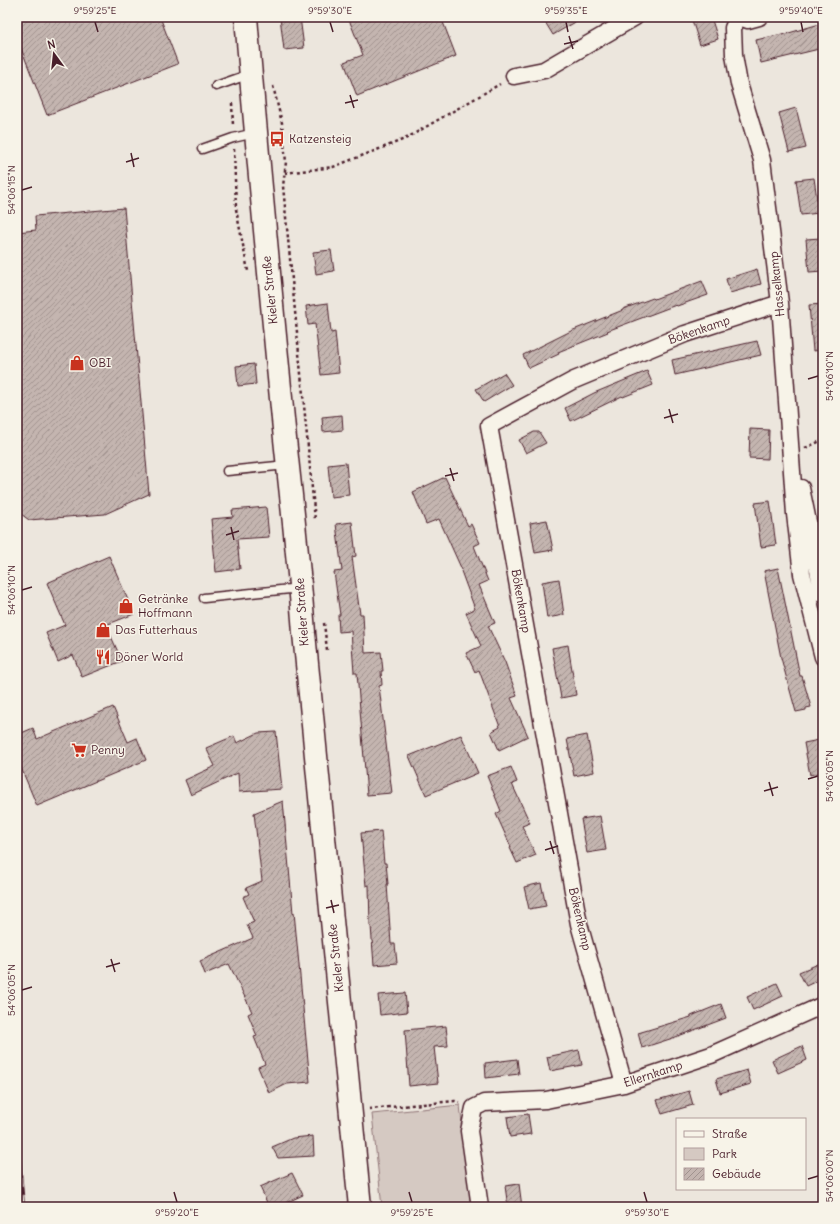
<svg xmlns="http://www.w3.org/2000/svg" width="840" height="1224" viewBox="0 0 840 1224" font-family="Delius,sans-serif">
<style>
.park{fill:#d5c9c2;stroke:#907476}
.building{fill:url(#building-hatch);stroke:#4a1f2b}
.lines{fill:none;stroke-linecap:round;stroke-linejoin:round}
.service-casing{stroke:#4a1f2b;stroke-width:11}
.minor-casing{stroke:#4a1f2b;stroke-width:19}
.secondary-casing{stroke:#4a1f2b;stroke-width:25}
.path{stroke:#4a1f2b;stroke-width:2.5;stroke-dasharray:3 3;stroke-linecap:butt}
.service{stroke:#f7f3e8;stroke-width:8}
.minor{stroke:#f7f3e8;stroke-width:16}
.secondary{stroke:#f7f3e8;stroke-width:22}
.rail-casing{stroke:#4a1f2b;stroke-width:4.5}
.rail{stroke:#f7f3e8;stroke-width:3;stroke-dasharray:9;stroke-linecap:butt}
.ticks{fill:none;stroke:#4a1f2b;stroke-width:1.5}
.labels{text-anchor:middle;stroke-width:3;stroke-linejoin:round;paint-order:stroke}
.poi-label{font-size:12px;fill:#4a1f2b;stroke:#f7f3e8;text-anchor:start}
.street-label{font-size:12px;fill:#4a1f2b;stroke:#f7f3e8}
.neatline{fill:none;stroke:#4a1f2b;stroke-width:1.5}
.ticks-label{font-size:10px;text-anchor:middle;fill:#4a1f2b}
</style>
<defs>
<pattern id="building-hatch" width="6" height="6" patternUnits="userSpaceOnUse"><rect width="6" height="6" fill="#c4b5b0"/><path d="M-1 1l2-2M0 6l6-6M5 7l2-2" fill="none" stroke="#a1938f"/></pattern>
</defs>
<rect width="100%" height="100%" fill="#ece6dd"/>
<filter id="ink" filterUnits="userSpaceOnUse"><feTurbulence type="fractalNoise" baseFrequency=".025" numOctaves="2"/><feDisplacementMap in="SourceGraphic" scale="8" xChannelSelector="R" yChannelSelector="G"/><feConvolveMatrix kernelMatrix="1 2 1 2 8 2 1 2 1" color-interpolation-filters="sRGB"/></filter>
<g filter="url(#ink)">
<path class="park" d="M460,1105L471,1207H382L372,1114Z"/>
<path class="building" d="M17,17H160L178,64L47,115L17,38Z
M280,17H300L304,48L284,50Z
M348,17H441L456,56L357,96L344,62L363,55Z
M542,17H584L553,35Z
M700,17H711L718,39L700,45L692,20Z
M823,23V48L761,63L756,40L782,34V35Z
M796,108L806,148L789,152L779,113Z
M814,178L819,213L801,215L796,180Z
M124,208L149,494L105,514L29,520L17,511V232L36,230L35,216Z
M821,238L823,271L809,272L806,239Z
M331,250L334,271L316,274L313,252Z
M757,269L761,284L730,293L726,279Z
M702,281L708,295L677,306L676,305L607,331L608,332L558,352L559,354L529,368L523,355L571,331L623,310V309L653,298L654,299Z
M328,303L331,333L335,332L339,373L321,375L315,324L308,325L306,306Z
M823,304V350L813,351L809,305Z
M757,341L761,355L675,375L672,360Z
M254,364L256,384L238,386L236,366Z
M647,371L653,385L623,397L622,396L571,421L565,408L594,393Z
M504,373L512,385L484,402L476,389Z
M342,415L343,430L323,432L322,417Z
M750,429L769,430L768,459L749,458Z
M534,432H539L546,443L526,453L519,440Z
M346,463L349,495L331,497L328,465Z
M445,477L468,526L471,524L480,543L474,546L488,581L479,585L495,623L488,626L505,662L517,696L511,698L528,736L499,750L491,732L500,727L479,670L475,672L466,653L481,646L466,613L475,609L461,571L462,570L439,519L426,524L413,492Z
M770,501L776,545L761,547L755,503Z
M266,507L269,537L237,539L240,569L216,572L211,519L233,517L232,510Z
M547,520L553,550L535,553L530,523Z
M352,522L356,556L352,557L360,614H363L365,653L381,652L383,671H381L382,685L379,686L392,793L367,795L357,673H354L351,631L339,632L338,615H340L334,572L342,571L336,524Z
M109,556L134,614L106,625L122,661L82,677L73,655L58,662L46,633L65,625L47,583Z
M778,568L800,676H802L811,707L806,708V710L796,712L781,658L764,571Z
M559,579L564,615L547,618L542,582Z
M568,645L576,695L561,698L552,648Z
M113,707L128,742L137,738L146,760L37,806L17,758V735L33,728L37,739Z
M276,732L282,789L239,792L238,773L191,795L185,780L215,766L206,748L234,736L237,743L258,733Z
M461,735L478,773L426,795L409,756Z
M587,735L594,772L574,776L567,739Z
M819,740L823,761V772L810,775L804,743Z
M511,767L517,782L512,784L530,823L522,826L536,855L517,863L510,848L511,847L496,814L501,811L487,776Z
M283,801L293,913L294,912L310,1082L287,1084L269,1093L258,1067L265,1064L254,1037L257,1036L248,1014L252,1012L229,964L205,974L200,961L253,938L247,925L254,922L243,897L249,894L246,888L262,881L254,813Z
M600,816L606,850L587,853L581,819Z
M381,831L384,863H386L388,884H387L391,944H395L397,963L374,965L371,926H370L369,885L366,886L361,833Z
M541,883L546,906L529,909L524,887Z
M823,962V978L806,986L799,972Z
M777,983L783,996L753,1010L747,997Z
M405,993L407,1012L380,1015L378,995Z
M721,1004L726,1018L673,1038L642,1048L638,1033L691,1017V1016Z
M446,1026L448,1046L434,1047L438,1083L409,1086L405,1030Z
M802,1046L807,1060L778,1073L772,1060Z
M579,1050L582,1065L550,1071L547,1057Z
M517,1059L519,1074L486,1078L485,1063Z
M747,1070L751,1084L720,1093L716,1079Z
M689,1091L693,1105L662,1114L657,1100Z
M528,1114L531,1134L510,1137L507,1117Z
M313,1136L314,1156L278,1158L272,1147L293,1138Z
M292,1173L303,1195L277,1207H269L260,1187Z
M519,1184L522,1207H508L505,1186Z"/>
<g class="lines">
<g class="service-casing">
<path id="service" d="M216,86L250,74
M202,149L233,138L255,133
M227,471L287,465
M204,598L300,588"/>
</g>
<g class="minor-casing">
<path id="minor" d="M738,17L733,28L734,55L739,84L762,160L780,303L795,514L802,574L823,657
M740,17L748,20L759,17
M514,76L544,70L635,17
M801,488L823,594
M624,1084L579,924L489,426L572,381L685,334L780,303
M480,1207L469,1131L474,1108L484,1103L546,1100L624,1084L711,1055L823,1005"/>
</g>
<g class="secondary-casing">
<path id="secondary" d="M246,17C257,151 270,285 283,419C290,490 299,561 304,633L360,1207"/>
</g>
<path class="path" d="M273,86L282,123L286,162L283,186L315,520
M232,103L233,126
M234,149L236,209L248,271
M285,173L333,167L405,139L500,84
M805,448L823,440
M324,623L327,650
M369,1109L455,1101L459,1102"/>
<use href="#service" class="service"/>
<use href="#minor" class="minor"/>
<use href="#secondary" class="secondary"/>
<g class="rail-casing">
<path id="rail" d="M17,1141L23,1207"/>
</g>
<use href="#rail" class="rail"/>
</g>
</g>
<path class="ticks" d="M95,22L98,32M330,22L333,32M566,22L568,32M801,22L803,32M569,36L573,49M564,44L578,41M350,95L354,108M345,103L358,100M131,153L134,167M126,162L139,158M22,190L32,187M808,379L818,376M669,409L673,423M664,418L678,414M450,468L454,481M445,476L458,473M231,527L234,540M226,535L239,531M22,590L32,587M808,779L818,776M769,782L773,796M764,791L778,787M550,841L554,854M545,850L558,846M331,900L334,913M326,908L339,905M111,959L115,972M106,967L120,963M22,990L32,987M808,1179L818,1176M174,1192L177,1202M409,1192L412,1202M644,1192L647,1202"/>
<defs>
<g id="bus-bare" transform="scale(1.2)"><path d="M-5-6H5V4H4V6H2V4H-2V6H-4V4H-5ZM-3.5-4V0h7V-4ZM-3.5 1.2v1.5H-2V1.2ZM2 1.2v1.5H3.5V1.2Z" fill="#c8321e" stroke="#f7f3e8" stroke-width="2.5" paint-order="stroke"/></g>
<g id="shop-bare" transform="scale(1.2)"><path d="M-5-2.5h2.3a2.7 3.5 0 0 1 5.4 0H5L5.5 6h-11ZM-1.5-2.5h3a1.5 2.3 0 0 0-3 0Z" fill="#c8321e" stroke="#f7f3e8" stroke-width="2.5" paint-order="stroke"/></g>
<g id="restaurant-bare" transform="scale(1.2)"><path d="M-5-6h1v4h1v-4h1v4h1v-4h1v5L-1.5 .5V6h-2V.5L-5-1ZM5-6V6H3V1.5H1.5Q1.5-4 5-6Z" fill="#c8321e" stroke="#f7f3e8" stroke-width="2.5" paint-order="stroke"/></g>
<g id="supermarket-bare" transform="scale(1.2)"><path d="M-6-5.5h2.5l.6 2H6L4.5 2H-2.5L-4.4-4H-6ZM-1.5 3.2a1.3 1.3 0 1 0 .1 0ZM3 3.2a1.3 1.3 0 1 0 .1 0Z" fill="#c8321e" stroke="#f7f3e8" stroke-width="2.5" paint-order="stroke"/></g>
</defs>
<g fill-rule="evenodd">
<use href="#bus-bare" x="277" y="139"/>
<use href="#shop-bare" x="77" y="363"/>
<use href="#shop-bare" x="126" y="606"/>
<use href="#shop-bare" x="103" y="630"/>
<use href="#restaurant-bare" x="103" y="657"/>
<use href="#supermarket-bare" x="79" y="750"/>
</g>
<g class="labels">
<g class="poi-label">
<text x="289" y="143">Katzensteig</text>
<text x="89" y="367">OBI</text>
<text x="138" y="603">Getränke<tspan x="138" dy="14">Hoffmann</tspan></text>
<text x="115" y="634">Das Futterhaus</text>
<text x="115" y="661">Döner World</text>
<text x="91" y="754">Penny</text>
</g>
<g class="street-label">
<text transform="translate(777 284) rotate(-96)" y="4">Hasselkamp</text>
<text transform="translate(270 290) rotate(-96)" y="4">Kieler Straße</text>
<text transform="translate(699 330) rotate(-19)" y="4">Bökenkamp</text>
<text transform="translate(521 601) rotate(80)" y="4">Bökenkamp</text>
<text transform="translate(302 612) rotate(-94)" y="4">Kieler Straße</text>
<text transform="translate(580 919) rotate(77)" y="4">Bökenkamp</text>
<text transform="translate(336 958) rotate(-96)" y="4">Kieler Straße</text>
<text transform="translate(653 1074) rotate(-18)" y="4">Ellernkamp</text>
</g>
</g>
<rect width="840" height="1224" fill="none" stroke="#f7f3e8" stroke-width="44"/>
<rect x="676" y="1118" width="130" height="72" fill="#f7f3e8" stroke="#b29e9c"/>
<rect x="684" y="1131" width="20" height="6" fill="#f7f3e8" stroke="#b29e9c"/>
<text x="712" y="1138" font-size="12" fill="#4a1f2b">Straße</text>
<rect x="684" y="1148" width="20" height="12" fill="#d5c9c2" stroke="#b29e9c"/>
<text x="712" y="1158" font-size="12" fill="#4a1f2b">Park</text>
<rect x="684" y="1168" width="20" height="12" fill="url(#building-hatch)" stroke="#b29e9c"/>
<text x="712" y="1178" font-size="12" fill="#4a1f2b">Gebäude</text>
<g transform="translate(54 54) rotate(345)" stroke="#f7f3e8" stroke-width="3" paint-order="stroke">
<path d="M0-3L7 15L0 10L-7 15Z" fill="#4a1f2b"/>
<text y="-6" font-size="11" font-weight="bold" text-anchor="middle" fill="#4a1f2b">N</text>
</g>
<rect x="22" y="22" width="796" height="1180" class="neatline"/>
<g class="ticks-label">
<text x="95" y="14">9°59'25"E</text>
<text x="330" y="14">9°59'30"E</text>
<text x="566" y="14">9°59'35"E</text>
<text x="801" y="14">9°59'40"E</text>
<text transform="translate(11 190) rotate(-90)" y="4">54°06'15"N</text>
<text transform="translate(829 376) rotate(-90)" y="4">54°06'10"N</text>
<text transform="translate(11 590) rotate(-90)" y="4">54°06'10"N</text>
<text transform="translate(829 776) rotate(-90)" y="4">54°06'05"N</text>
<text transform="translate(11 990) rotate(-90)" y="4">54°06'05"N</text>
<text transform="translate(829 1176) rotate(-90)" y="4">54°06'00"N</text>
<text x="177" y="1216">9°59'20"E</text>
<text x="412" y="1216">9°59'25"E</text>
<text x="647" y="1216">9°59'30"E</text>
</g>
</svg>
